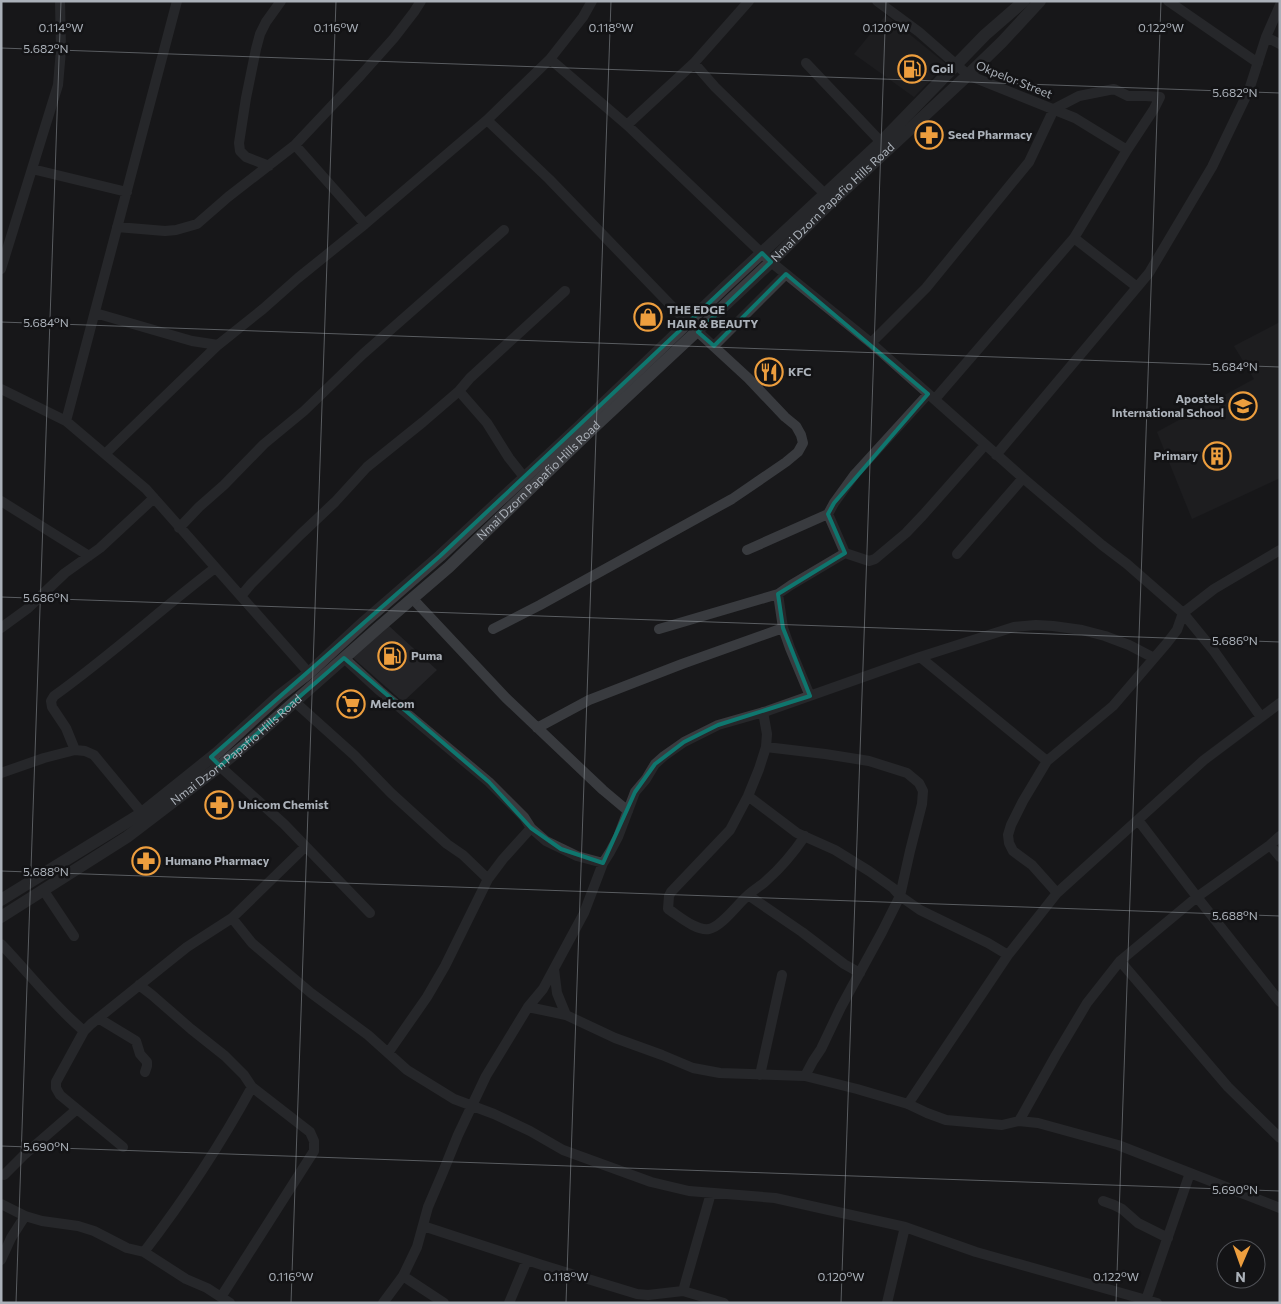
<svg xmlns="http://www.w3.org/2000/svg" width="1281" height="1304" viewBox="0 0 1281 1304" font-family="Commissioner,sans-serif">
<style>
.built{fill:#242427}
.lines{fill:none;stroke-linecap:round;stroke-linejoin:round}
.minor{stroke:#393b3f;stroke-width:10}
.tertiary{stroke:#393b3f;stroke-width:12}
.marked{fill:none;stroke:#0f766e;stroke-width:4;stroke-linejoin:round}
.ticks{fill:none;stroke:#abb1b9;stroke-width:1;stroke-opacity:0.45}
.labels{text-anchor:middle;stroke-width:5;stroke-linejoin:round;paint-order:stroke}
.poi-label{font-size:12px;font-weight:bold;fill:#abb1b9;stroke:#131315;text-anchor:start}
.street-label{font-size:12px;fill:#abb1b9;stroke:#131315}
.ticks-label{font-size:12px;text-anchor:middle;fill:#abb1b9;stroke:#131315;stroke-width:5;stroke-linejoin:round;paint-order:stroke}
</style>
<rect width="100%" height="100%" fill="#18181a"/>
<path class="built" d="M886,15L946,64L914,97L854,54Z
M1280,322V478L1192,519L1157,432L1254,379L1234,346Z
M388,625L437,670L403,702L352,657Z"/>
<g class="lines">
<path class="minor" d="M877,1L919,32L968,75L1075,118L1127,150
M1168,1L1258,63
M1266,37L1280,44
M550,59L627,125L771,262L871,343L1023,478L1102,545L1127,564L1183,613L1214,651L1261,717
M694,63L715,87L824,193
M806,63L881,142
M487,120L549,179L687,322
M627,125L694,63L749,1
M295,145L365,224
M269,166L246,157L240,151L239,143L246,98L256,49L260,34L266,22L281,1
M32,169L127,192
M117,227L165,231L176,230L197,224L228,197L295,145L361,75L394,38L414,12L421,1
M1074,238L1137,287
M1,269L58,85L61,50L60,1
M95,313L192,341L218,345L263,309L298,278L365,224L487,120L550,59L583,17L592,1
M871,343L926,288L1029,162L1054,109L1079,96L1114,89L1128,96H1146L1160,97L1154,109L1127,150L1074,238L935,399
M714,346L786,274
M1,389L66,421L146,489L309,673
M459,391L487,423L509,458L524,477
M928,394L855,474L834,503L828,514L845,553L869,561L875,559L906,533L924,514L985,445
M66,421L177,1
M105,454L218,345
M996,455L1149,273L1212,167L1249,90L1266,37L1280,5
M1,501L89,556
M179,528L199,507L224,485L264,444L304,411L363,354L504,230
M747,550L828,514
M957,554L1023,478
M778,594L783,628L790,648L810,696
M241,596L251,584L300,535L335,502L367,467L423,422L459,391L470,378L565,291
M412,598L506,698L603,790L628,811
M1,628L27,609L65,573L100,548L154,498
M493,629L540,605L732,499L786,462L798,452L803,443L801,435L796,426L785,417L748,378L698,332
M659,629L778,594L791,585L845,553
M920,657L1047,761
M344,658L380,691L489,782L524,817L531,828L546,841L577,856L603,863
M295,702L354,755L391,793L447,844L463,855L488,879
M763,712L767,734L766,747L759,769L748,796L730,830L671,892L669,896L668,909C679,916 696,931 709,929C721,927 737,905 746,897C753,890 761,886 767,880C782,867 794,852 805,836
M537,728L589,700L682,664L783,628
M766,747L825,754L869,761L907,773L919,783L923,791L922,804L910,851L900,896L882,932L841,1007L821,1049L813,1061L805,1076
M75,750L66,728L52,707L51,701L54,696C110,656 161,609 215,568
M215,762L284,824L370,913
M1,773L44,758L75,750L85,751L94,755L142,813
M748,796L797,833L835,850L869,871L893,888L900,896L920,910L988,943L1008,955
M1138,820L1197,897L1280,1002
M1270,845L1280,857
M44,891L74,936
M1057,893L1032,865L1013,851L1009,843L1008,835L1011,825L1023,801L1047,761L1113,706L1167,643L1177,630L1183,613L1214,589L1280,550
M748,895L802,932L844,964L860,973
M232,918L252,943L311,993L368,1035L407,1070L454,1099L494,1114L530,1131L563,1150L651,1182L672,1187L689,1191L775,1198L905,1227L976,1252L1157,1303
M1,944C29,973 53,1005 84,1031
M1120,961L1228,1087L1280,1138
M554,969L557,993L566,1015
M139,985L152,995L191,1029L225,1056L244,1075L252,1087L310,1132L314,1141V1151L221,1297
M528,1007L566,1015L615,1038L662,1055L693,1068L720,1073L805,1076L857,1089L908,1104L927,1113L946,1120L1002,1125L1019,1121L1038,1123L1118,1145L1280,1208
M98,1018L136,1041L140,1054L147,1062V1066L145,1072
M388,1053L427,997L445,966L488,879L503,859L531,828
M760,1075L782,975
M908,1104L1008,955L1057,893L1204,760L1280,703
M1019,1121L1056,1055L1087,1003L1120,961L1197,897L1270,845L1280,836
M123,1147L60,1095L56,1088V1082L84,1031L91,1024L187,947L232,918L305,847
M4,1175L24,1155L77,1109
M1103,1201L1114,1205L1122,1209L1138,1223L1168,1238
M1,1204L25,1216L42,1221L78,1226L94,1231L127,1248L144,1252L186,1279L207,1288L230,1303
M423,1226L542,1265L637,1294L648,1295L683,1291L711,1193
M144,1252C184,1200 221,1144 252,1087
M1,1260L11,1238L25,1216
M403,1276L444,1303
M683,1291L724,1303
M1146,1300L1190,1173
M383,1303L403,1276L417,1247L428,1207L443,1172L458,1135L486,1076L528,1007L543,989L584,913L603,863L610,852L618,837L635,792L646,779L655,764L664,756L684,742L718,725L767,711L920,657L1014,627L1036,625L1053,626L1082,630L1105,636L1129,645L1154,658
M509,1303L527,1260
M887,1303L905,1227"/>
<g class="tertiary">
<path d="M1,900L142,813L218,752L279,696L309,673L364,622L440,556L580,426L725,287L881,142L985,35L1024,1"/>
<path id="s1" d="M1,917L127,837L220,766L256,736L378,628L449,567L589,432L771,262L826,207L968,75L1002,42L1040,1"/>
</g>
</g>
<path d="M0 0H1281V1304H0ZM762,253L771,262L698,332L714,346L786,274L928,394L834,503L828,514L845,553L778,594L783,628L810,696L718,725L684,742L655,764L635,792L603,863L561,849L531,828L489,782L344,658L220,766L211,757L440,556Z" fill="#18181a" fill-opacity=".55" fill-rule="evenodd"/>
<path class="marked" d="M762,253L771,262L698,332L714,346L786,274L928,394L834,503L828,514L845,553L778,594L783,628L810,696L718,725L684,742L655,764L635,792L603,863L561,849L531,828L489,782L344,658L220,766L211,757L440,556Z"/>
<path class="ticks" d="M1,48L1280,93M1,322L1280,367M1,597L1280,642M1,871L1280,916M1,1146L1280,1191M16,1303L61,1M291,1303L336,1M566,1303L611,1M841,1303L886,1M1116,1303L1161,1"/>
<defs>
<g id="fuel-ring" transform="scale(1.4375)"><circle r="9.5" fill="#131315" stroke="#ed9e3e" stroke-width="1.5"/><path d="M-5.5-6h7V0h2V4h1.3V-2.5L3-4.5l.8-.8L6-3V5H2.5V1h-1V6h-7ZM-4.2-4.7v3.2H.2V-4.7Z" fill="#ed9e3e"/></g>
<g id="pharmacy-ring" transform="scale(1.4375)"><circle r="9.5" fill="#131315" stroke="#ed9e3e" stroke-width="1.5"/><path d="M-2-6h4v4h4v4h-4v4h-4v-4h-4v-4h4Z" fill="#ed9e3e"/></g>
<g id="shop-ring" transform="scale(1.4375)"><circle r="9.5" fill="#131315" stroke="#ed9e3e" stroke-width="1.5"/><path d="M-5-2.5h2.3a2.7 3.5 0 0 1 5.4 0H5L5.5 6h-11ZM-1.5-2.5h3a1.5 2.3 0 0 0-3 0Z" fill="#ed9e3e"/></g>
<g id="restaurant-ring" transform="scale(1.4375)"><circle r="9.5" fill="#131315" stroke="#ed9e3e" stroke-width="1.5"/><path d="M-5-6h1v4h1v-4h1v4h1v-4h1v5L-1.5 .5V6h-2V.5L-5-1ZM5-6V6H3V1.5H1.5Q1.5-4 5-6Z" fill="#ed9e3e"/></g>
<g id="school-ring" transform="scale(1.4375)"><circle r="9.5" fill="#131315" stroke="#ed9e3e" stroke-width="1.5"/><path d="M0-5L7-2L0 1L-7-2ZM-4 1L0 2.5L4 1V4Q0 6-4 4Z" fill="#ed9e3e"/></g>
<g id="building-ring" transform="scale(1.4375)"><circle r="9.5" fill="#131315" stroke="#ed9e3e" stroke-width="1.5"/><path d="M-4-6H4V6H1V3H-1V6H-4ZM-2.5-4.3h1.7v1.8h-1.7ZM.8-4.3h1.7v1.8H.8ZM-2.5-1h1.7V.8h-1.7ZM.8-1h1.7V.8H.8Z" fill="#ed9e3e"/></g>
<g id="supermarket-ring" transform="scale(1.4375)"><circle r="9.5" fill="#131315" stroke="#ed9e3e" stroke-width="1.5"/><path d="M-6-5.5h2.5l.6 2H6L4.5 2H-2.5L-4.4-4H-6ZM-1.5 3.2a1.3 1.3 0 1 0 .1 0ZM3 3.2a1.3 1.3 0 1 0 .1 0Z" fill="#ed9e3e"/></g>
</defs>
<g fill-rule="evenodd">
<use href="#fuel-ring" x="912" y="69"/>
<use href="#pharmacy-ring" x="929" y="135"/>
<use href="#shop-ring" x="648" y="317"/>
<use href="#restaurant-ring" x="769" y="372"/>
<use href="#school-ring" x="1243" y="406"/>
<use href="#building-ring" x="1217" y="456"/>
<use href="#fuel-ring" x="392" y="656"/>
<use href="#supermarket-ring" x="351" y="704"/>
<use href="#pharmacy-ring" x="219" y="805"/>
<use href="#pharmacy-ring" x="146" y="861"/>
</g>
<g class="labels">
<g class="poi-label">
<text x="931" y="73">Goil</text>
<text x="948" y="139">Seed Pharmacy</text>
<text x="667" y="314">THE EDGE<tspan x="667" dy="14">HAIR &amp; BEAUTY</tspan></text>
<text x="788" y="376">KFC</text>
<text x="1224" y="403" text-anchor="end">Apostels<tspan x="1224" dy="14">International School</tspan></text>
<text x="1198" y="460" text-anchor="end">Primary</text>
<text x="411" y="660">Puma</text>
<text x="370" y="708">Melcom</text>
<text x="238" y="809">Unicom Chemist</text>
<text x="165" y="865">Humano Pharmacy</text>
</g>
<g class="street-label">
<text transform="translate(1014 80) rotate(22)" y="4">Okpelor Street</text>
<text dy="4" stroke="none"><textPath href="#s1" startOffset="1099">Nmai Dzorn Papafio Hills Road</textPath></text>
<text dy="4" stroke="none"><textPath href="#s1" startOffset="694">Nmai Dzorn Papafio Hills Road</textPath></text>
<text dy="4" stroke="none"><textPath href="#s1" startOffset="289">Nmai Dzorn Papafio Hills Road</textPath></text>
</g>
</g>
<g class="ticks-label">
<text x="61" y="32">0.114°W</text>
<text x="336" y="32">0.116°W</text>
<text x="611" y="32">0.118°W</text>
<text x="886" y="32">0.120°W</text>
<text x="1161" y="32">0.122°W</text>
<text x="46" y="53">5.682°N</text>
<text x="1235" y="97">5.682°N</text>
<text x="46" y="327">5.684°N</text>
<text x="1235" y="371">5.684°N</text>
<text x="46" y="602">5.686°N</text>
<text x="1235" y="645">5.686°N</text>
<text x="46" y="876">5.688°N</text>
<text x="1235" y="920">5.688°N</text>
<text x="46" y="1151">5.690°N</text>
<text x="1235" y="1194">5.690°N</text>
<text x="291" y="1281">0.116°W</text>
<text x="566" y="1281">0.118°W</text>
<text x="841" y="1281">0.120°W</text>
<text x="1116" y="1281">0.122°W</text>
</g>
<rect width="1281" height="1304" fill="none" stroke="#abb1b9" stroke-width="5"/>
<g transform="translate(1241 1264) rotate(182)"><circle r="24" fill="#131315" stroke="#505257"/>
<path d="M0-4L9 19L0 12L-9 19Z" fill="#ed9e3e"/>
<text y="-8" font-size="14" font-weight="bold" text-anchor="middle" fill="#abb1b9">N</text>
</g>
</svg>
